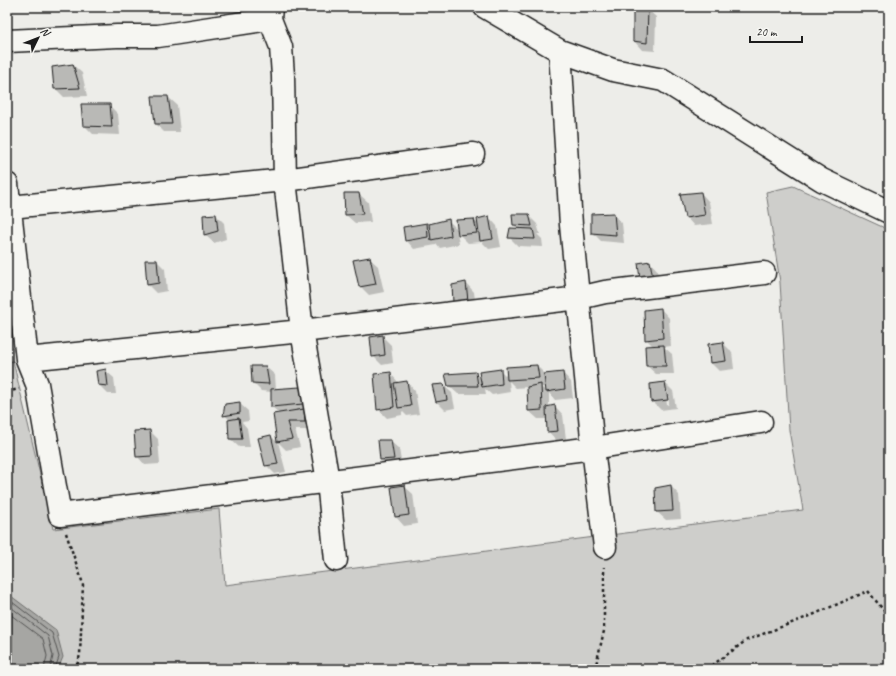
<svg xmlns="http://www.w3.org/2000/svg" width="896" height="676" viewBox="0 0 896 676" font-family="Caveat,sans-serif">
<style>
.green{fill:#cececb;stroke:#757574}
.water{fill:#a6a6a3;stroke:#6f6f6d}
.shadow{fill:#0003;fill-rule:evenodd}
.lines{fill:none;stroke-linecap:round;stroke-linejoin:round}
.shore{stroke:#535352;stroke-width:1}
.building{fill:#b9b9b6;stroke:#1c1c1c}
.minor-casing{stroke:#1c1c1c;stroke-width:25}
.path{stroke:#1c1c1c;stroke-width:2.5;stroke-dasharray:3 3;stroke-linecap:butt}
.minor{stroke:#f6f6f2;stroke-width:22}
</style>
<rect width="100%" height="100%" fill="#edede9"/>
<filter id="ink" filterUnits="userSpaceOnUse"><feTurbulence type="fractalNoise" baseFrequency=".025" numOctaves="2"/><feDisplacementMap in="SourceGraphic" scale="8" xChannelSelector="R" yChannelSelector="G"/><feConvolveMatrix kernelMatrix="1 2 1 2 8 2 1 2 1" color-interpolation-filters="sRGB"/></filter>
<g filter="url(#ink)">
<path class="green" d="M793,186L889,230V669H7V362L13,361L53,529L219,509L225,585L803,510L789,430L780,282L766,192Z"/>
<path class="water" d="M7,593L56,630L63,657L58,669H7Z"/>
<path class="shadow" d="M647,9L656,17L655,51L642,50L634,41Z
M73,65L82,73L87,96L64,97L55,88Z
M168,97L177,105L180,132H164L156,124Z
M109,105L118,114L120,135L93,134L84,125Z
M701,193L709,202L713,224L694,226L686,217Z
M359,194L368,202L371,222L355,223L346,215Z
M613,214L622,223L624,243L601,241L592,232Z
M216,215L224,223L226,239L214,243L205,235Z
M528,215L537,224L540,234H537L542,239L543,247L518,246L509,237L518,229L514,225Z
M489,217L497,226L501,247L489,249L482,242L468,243L457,232L459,244L440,248L436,243V245L414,249L406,240L427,224L431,228L448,220L459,231L474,220L479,225Z
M369,258L378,266L384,292L369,295L360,286Z
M157,261L165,269L167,291L156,293L148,285Z
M650,262L658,271L661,287H649Z
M466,283L474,292L476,309L463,310Z
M661,309L669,318L671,346L664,347L672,354L674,374H656L647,366L653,346L646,339Z
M382,336L391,345L393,363L382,365L373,356Z
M723,343L732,352L734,369L719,371L711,363Z
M537,366L546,375L563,373L571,382L573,398L555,400L549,393V407L555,406L563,415L566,439L556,440L548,431L547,419H538L529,411L528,387L516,388L509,381L510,392L492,395L485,389L486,394H458L449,386L476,374L482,379L500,370L508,378ZM541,387H546V392Z
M266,367L275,375L276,390L300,388L308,396L313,430H295L300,447L286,450L278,442L286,472L275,474L266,465L271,436L278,443L274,415L280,414L272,407V392L261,391L253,383Z
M105,370L114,378L116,394H108L99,385Z
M390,373L399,383L407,382L415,391L419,414L407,416L402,411V415L387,418L378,409Z
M665,383L673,391L676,408L661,410L652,401ZM665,391H668L669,404L667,405Z
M443,385L452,393L455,408L445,410L437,402Z
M239,403L248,411L249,421L242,422L247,428L250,447H239L230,439L229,419L224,415Z
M150,431L158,439L160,464L145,465L137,456Z
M390,441L399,449L402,467L390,468L381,460Z
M404,486L413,494L417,524L404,526L396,517L392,488Z
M671,486L679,495L681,519L666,520L657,512Z"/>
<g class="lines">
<path class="shore" d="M7,598L52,633L59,657L55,669
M7,604L48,636L53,656L50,669
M7,612L43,639L47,656L44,669"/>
</g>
<path class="building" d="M648,8L647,43L633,41V10Z
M73,64L80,88L54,89L52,67Z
M152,96H168L172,124H155Z
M81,104H110L112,127L83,126Z
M701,192L705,215L685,218L680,194Z
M344,193H359L363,214L345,215Z
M614,213L616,235L591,233V214Z
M216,214L218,231L204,235L203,215Z
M512,214H529L532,226L513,225Z
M489,216L493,239L480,241L477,219Z
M449,219L451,236L431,240L429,224Z
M474,219L477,233L458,235L456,220Z
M427,223L428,237L405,241L403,227Z
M510,228L533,229L535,239L508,238Z
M370,257L376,284L359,287L353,260Z
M145,260H157L159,283L147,285Z
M650,261L653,279H640L638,263Z
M466,282L468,301L453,302L452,285Z
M661,308L663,338L645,340L644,310Z
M383,335L385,355L372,357L370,337Z
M723,342L726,361L710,363L708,344Z
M664,345L666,366H646L645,346Z
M537,365L539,378L507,380L506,367Z
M251,366H266L269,384L252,383Z
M106,369L108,386L98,385L96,371Z
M501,369L502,384L482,387L479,372Z
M391,372L394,407L377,410L374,374Z
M476,372L478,386H448L445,374Z
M563,372L565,389L546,392L544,374Z
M407,381L411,406L398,408L394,383Z
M665,382L668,400L651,402L650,384Z
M444,384L447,400L436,402L432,385Z
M541,384L542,410L528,411L527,387Z
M300,387L303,404L271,407V389Z
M240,402V413L223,416L225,404Z
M555,405L558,431L547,432L546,407Z
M304,409L305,422H287L292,439L277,442L273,414Z
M239,418L242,439H229L228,420Z
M150,430L152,456L136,457L134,431Z
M271,435L278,464L265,466L258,438Z
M378,440H391L394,459L380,460Z
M405,485L409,515L395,517L391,487Z
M671,485L673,511L656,512L655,488Z"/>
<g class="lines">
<g class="minor-casing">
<path id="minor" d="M271,7L270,19L281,47L283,76L285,180L302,331L328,481L336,560
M485,7L560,51L613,70L663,80L822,180L889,212
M7,41L117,36H158L270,19
M560,51L571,225L593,448L605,547
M7,184L27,359L37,384L60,515L593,448L761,422
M10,207L285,180L473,154
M27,359L302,331L579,298L605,292L764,273"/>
</g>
<path class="path" d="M7,392L19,389
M66,533L83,584L80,655L76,669
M591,669H602
M595,669L604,631V567
M707,669L747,640L810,616L868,591L889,617"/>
<use href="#minor" class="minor"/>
</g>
</g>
<rect width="896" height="676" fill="none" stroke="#f6f6f2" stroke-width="24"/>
<rect x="12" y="12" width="872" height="652" fill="none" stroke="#1c1c1c" stroke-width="1.5" filter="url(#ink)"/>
<g transform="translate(38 38) rotate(47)" stroke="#f6f6f2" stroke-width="3" paint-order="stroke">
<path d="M0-3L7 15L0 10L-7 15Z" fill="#1c1c1c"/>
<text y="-6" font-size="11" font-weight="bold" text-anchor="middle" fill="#1c1c1c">N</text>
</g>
<path d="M750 36v6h52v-6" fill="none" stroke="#1c1c1c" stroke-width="2"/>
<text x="756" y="36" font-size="12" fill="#1c1c1c" stroke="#f6f6f2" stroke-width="3" paint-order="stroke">20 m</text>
</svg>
